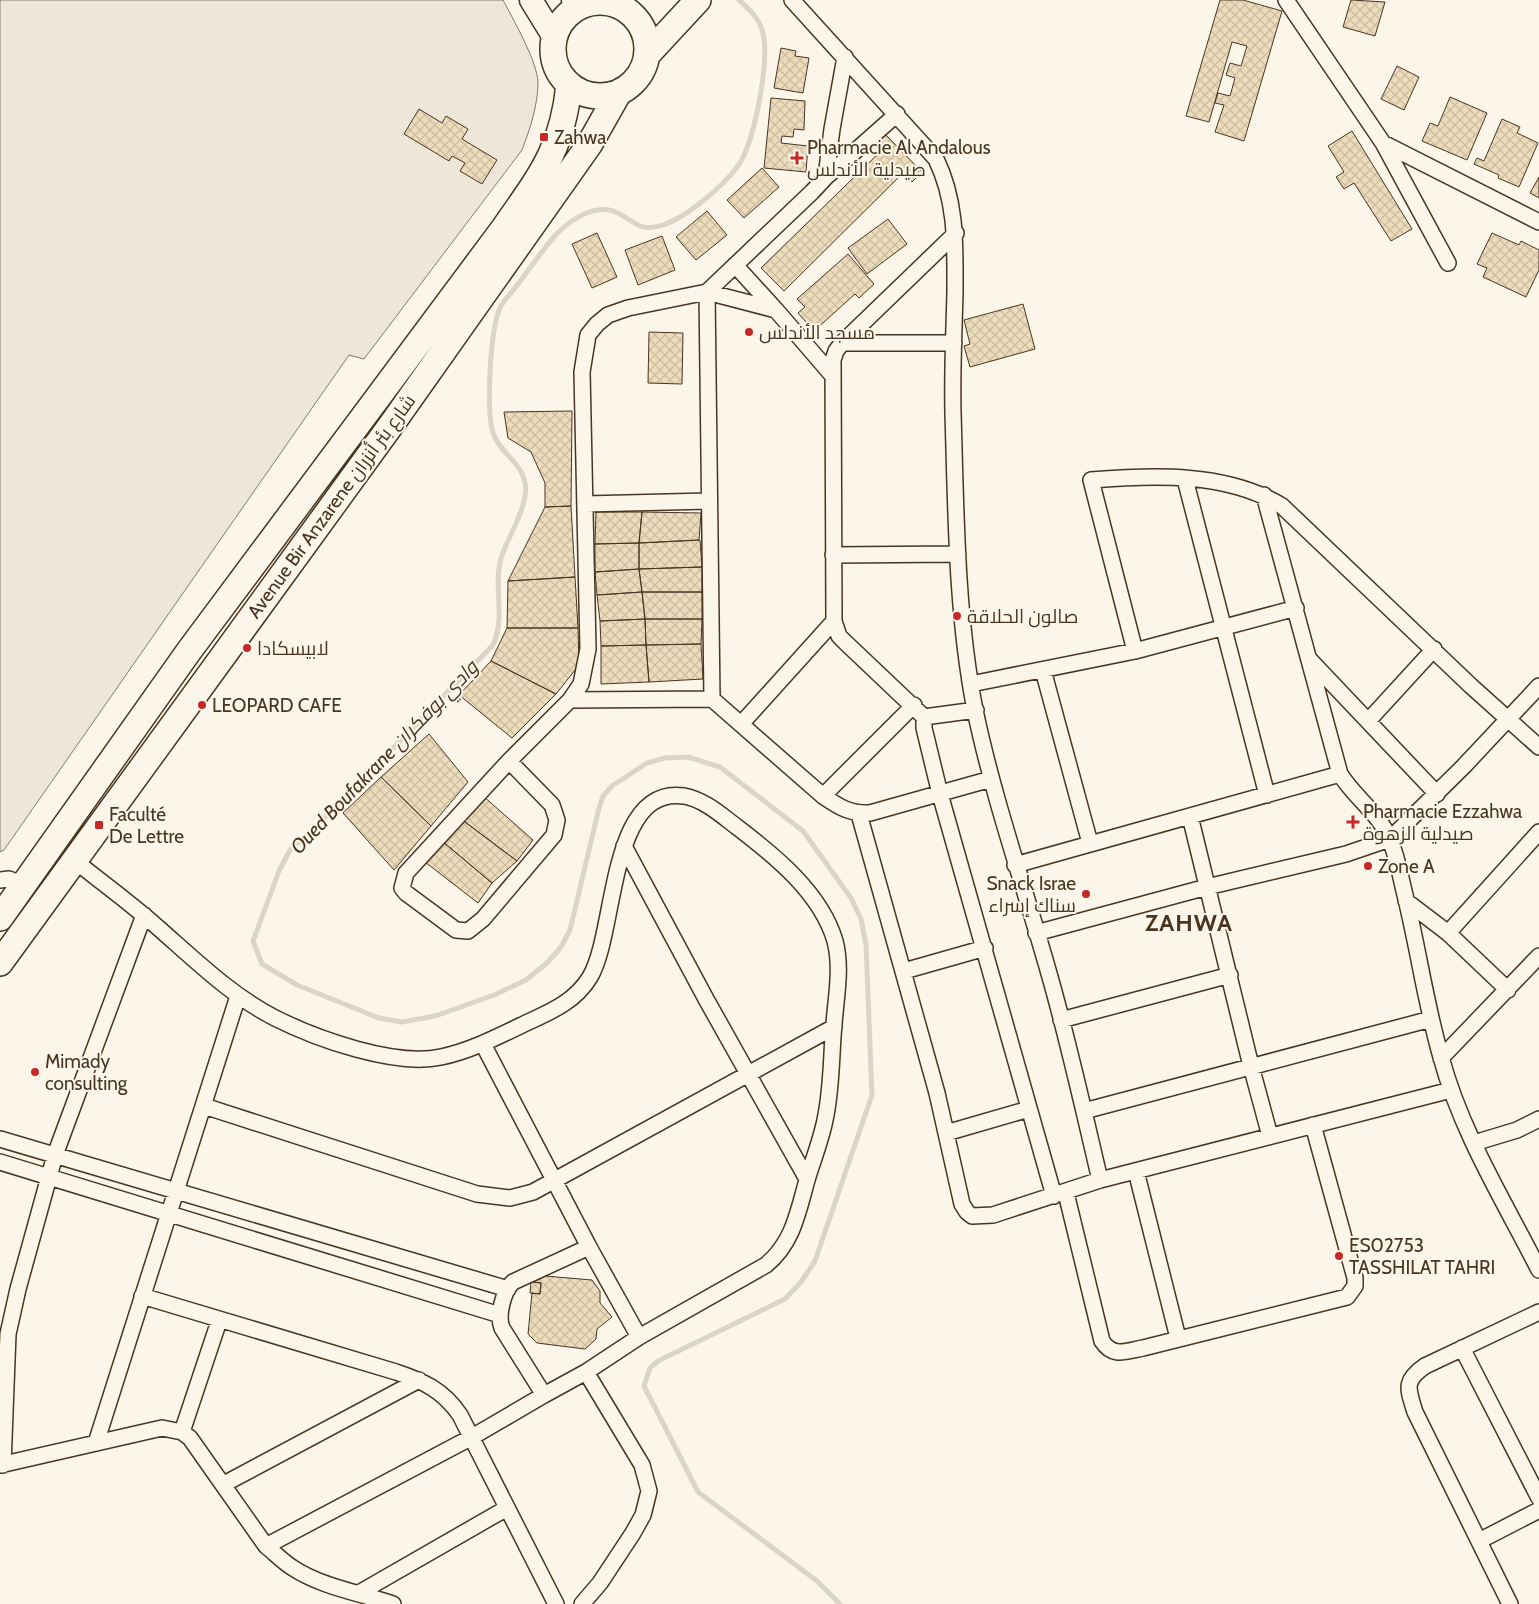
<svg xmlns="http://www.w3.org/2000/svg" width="1539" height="1604" viewBox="0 0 1539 1604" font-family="Cabin,Cairo,sans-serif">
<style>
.grass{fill:#ede6d9;stroke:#887966}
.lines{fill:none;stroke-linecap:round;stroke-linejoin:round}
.stream{stroke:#dcd4c6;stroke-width:5}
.building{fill:url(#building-cross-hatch);stroke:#4a3520}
.street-casing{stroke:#4a3520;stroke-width:18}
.secondary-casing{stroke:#4a3520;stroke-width:25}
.primary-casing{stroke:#4a3520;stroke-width:28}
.street{stroke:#fbf6e9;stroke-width:15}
.secondary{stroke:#fbf6e9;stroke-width:22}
.primary{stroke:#fbf6e9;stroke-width:25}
.poi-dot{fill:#c62828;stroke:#fbf6e9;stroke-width:2}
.labels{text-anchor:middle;stroke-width:4;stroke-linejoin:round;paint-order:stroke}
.poi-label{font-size:19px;fill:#4a3520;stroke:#fbf6e9;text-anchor:start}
.street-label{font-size:19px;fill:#4a3520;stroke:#fbf6e9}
.water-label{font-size:20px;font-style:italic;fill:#4a3520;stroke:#fbf6e9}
.district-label{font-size:24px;font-weight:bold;letter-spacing:1px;fill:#4a3520;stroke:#fbf6e9}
</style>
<defs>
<pattern id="building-cross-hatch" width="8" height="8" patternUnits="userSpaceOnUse" patternTransform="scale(1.25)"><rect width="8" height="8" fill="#ecdcbc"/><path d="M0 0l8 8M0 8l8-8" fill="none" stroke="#ccbda1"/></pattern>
</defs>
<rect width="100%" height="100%" fill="#fbf6e9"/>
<path class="grass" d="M0,0H503C513,19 537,61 538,82C538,105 530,129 522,150L364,359L349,355L4,850L0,852Z"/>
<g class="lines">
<path class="stream" d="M739,0C749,9 758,17 762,30C771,57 755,136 741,161C728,183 687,217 663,225C635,235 629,213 609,210C588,207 566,223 554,237C540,253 528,271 515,288C510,294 503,301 500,308C490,330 486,410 493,433C499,452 521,462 525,482C530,504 508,536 501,558C493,586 506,617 493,645L338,805L290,850L279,871L253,941L262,964L297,985L379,1018L402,1022L435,1016L494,995L526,980L548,962L561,947L570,930L599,808L603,796L612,786L647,763L665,758L688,757L720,767L803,831L851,898L861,919L866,945L872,1095L815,1261L801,1282L785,1299L658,1361L650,1368L644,1386L698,1492L817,1581L840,1604"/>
</g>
<path class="building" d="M1220,0H1243L1282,11L1244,141L1215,132L1224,105L1215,103L1218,93L1230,96L1235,78L1226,75L1230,63L1241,66L1247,46L1232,42L1209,122L1186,116Z
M1351,0L1385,2L1375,36L1343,27Z
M781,48L796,51L795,56L809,58L803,93L774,88Z
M1397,66L1419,77L1404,110L1381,99Z
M1450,97L1487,113L1467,160L1422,141L1430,123L1438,126Z
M771,98L805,101L804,130L794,129L793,137L782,136L781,143L808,146L806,172L764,168Z
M419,109L442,123L446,116L468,129L462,139L497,160L482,184L460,171L465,163L452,156L449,161L404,134Z
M1502,119L1520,127L1517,133L1538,143L1519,187L1498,178L1499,175L1474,164L1477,158L1484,161Z
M1352,131L1412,229L1391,241L1354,183L1344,189L1336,177L1344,172L1328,146Z
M885,134L922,172L912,182L903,173L784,291L761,268L883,149L876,143Z
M762,168L779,187L744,218L727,200Z
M1539,177V198L1530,193Z
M707,211L727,235L696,260L676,237Z
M888,219L907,244L867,274L848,248Z
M597,233L617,277L592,288L572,244Z
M1492,233L1519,245L1521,241L1539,250V270L1526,297L1483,277L1487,268L1477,264Z
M662,236L675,270L638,285L625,250Z
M848,254L874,284L859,298L855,294L814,331L798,313L805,307L797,299Z
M1023,304L1035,349L970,367L964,346L970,344L964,320Z
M649,332L683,333L682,384L648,383Z
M572,411L571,506L545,507V483L531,452L508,438L504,412Z
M571,506L575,577L508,581L545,507Z
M596,512H642L639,543L595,544Z
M642,512L701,513L699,540L639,543Z
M700,540L702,567L639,569V543Z
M639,543V569L595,572V544Z
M702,567V592H642L639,569Z
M639,569L642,592L597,595L595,572Z
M575,577L578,628H507L508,581Z
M642,592L645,619L600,621L597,595Z
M642,592H702V619H645Z
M645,619L646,645L601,646L600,621Z
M645,619H702L701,644L646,645Z
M507,628H578L579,665L556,694L491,661Z
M701,644L703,679L649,682L646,645Z
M646,645L649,682L601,684V646Z
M491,661L556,694L512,738L459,695Z
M429,734L468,782L431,826L381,777Z
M381,777L431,826L394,870L343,813Z
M482,795L533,840L517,861L461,819Z
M461,819L517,861L492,883L442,841Z
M442,841L492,883L478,903L425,862Z
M545,1276L592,1280L600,1291V1303L612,1317L597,1329L596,1339L585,1349L537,1343L528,1334L532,1293L540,1294L541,1283L533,1282Z
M531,1282L541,1283L540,1294L530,1293Z"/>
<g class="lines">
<g class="street-casing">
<path id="street" d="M792,0L936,159C957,202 955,246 955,292C954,332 952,373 953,413C956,511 956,613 975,710C994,801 1025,888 1050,977C1069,1044 1084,1112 1100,1180
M1286,0L1383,143L1539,222
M1383,143L1448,263
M826,177L897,114
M956,233L842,343L836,351L833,360L834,621L839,636L846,643L924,717V728L940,794L1054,1196
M735,265L776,310
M842,343H954
M1185,479L1267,795
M1264,495L1340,774C1354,797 1380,814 1390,840C1397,856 1400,874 1404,891C1418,946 1425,1002 1441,1057C1461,1132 1504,1201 1539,1270
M585,504L709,501
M833,555L958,554
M1135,651L1091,480C1154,475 1227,472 1282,506L1471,686L1539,747
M1309,659L1437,794
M1043,670L1090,843
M971,684L1135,651L1296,608
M712,699L707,292L776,310L832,375
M570,700L712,699L823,796C839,807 850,814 870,813L991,779
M924,717L976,710
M1369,720L1434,649
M742,723L834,621
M509,761L552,805L557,820L554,835L483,919L468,931L456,930L406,893L402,888L406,873L509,761L570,700L581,684L588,649L582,372L588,335L597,324L608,315L628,308L707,292L812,192L826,177L832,129L845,57
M823,796L914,705
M859,814L937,1093L962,1204L967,1212L972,1216L993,1215L1100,1180L1451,1090
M1190,816L1251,1066L1270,1136
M624,846L706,999L807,1179
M74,860C101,882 129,902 155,925C193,958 230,995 275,1018C317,1039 395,1067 441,1057C470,1051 497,1037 524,1024C550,1012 575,1002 590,977C617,932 608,785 684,796C705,800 721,815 737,827C775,856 821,893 835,941C842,968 836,997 834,1024C831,1056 832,1088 825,1120C821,1140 813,1160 807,1180C798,1212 793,1243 766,1265L639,1337L586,1372L642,1465L649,1491L643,1515L633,1533L600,1583L582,1604
M1015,865L1340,774
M0,880L9,879L24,885
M1406,901L1448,933L1508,990
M1036,933L1207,887L1346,854L1390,839L1464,766L1539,686
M1448,933L1539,832
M904,971L985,948
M1061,1020L1230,975
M483,1044L589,1247L639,1337
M1441,1058L1539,956
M204,1106L477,1194L510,1198L533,1192L834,1027
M1084,1111L1431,1019
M946,1133L1029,1109
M0,1139L508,1289
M1474,1143L1517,1130L1539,1119
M0,1162L500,1315
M1136,1171L1178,1338
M1066,1193L1102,1341C1113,1358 1126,1351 1143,1348L1347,1297L1355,1286V1278L1313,1125
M142,1296L396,1372C423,1381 443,1390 460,1415L556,1604
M1462,1348L1539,1498
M586,1372L544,1395L502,1328C497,1316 503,1291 513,1282L589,1247
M182,1432L219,1321
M96,1443L238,996
M0,1465L162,1428L182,1432L190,1438L266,1546C275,1553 283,1562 293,1568C322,1587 360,1593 393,1604
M3,1465L8,1334L18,1289L55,1155L144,915
M224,1484L419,1380
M1479,1541L1539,1510
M266,1546L472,1437L544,1395
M359,1593L507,1508
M1510,1604L1415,1412C1408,1389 1403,1381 1425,1366L1539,1312"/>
</g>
<g class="secondary-casing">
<path id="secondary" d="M531,0L555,39
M573,0L585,5"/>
</g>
<g class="primary-casing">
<path id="primary" d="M553 49a47 47 0 1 1 94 0a47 47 0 1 1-94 0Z
M647,55L698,0
M0,918L189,651L504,228C540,176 563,149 569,84
M0,963L394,421L589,145L619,92"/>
</g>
<use href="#street" class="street"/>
<use href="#secondary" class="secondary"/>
<use href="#primary" class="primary"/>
</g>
<g class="poi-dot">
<rect x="539" y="132" width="10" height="10" rx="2.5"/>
<path d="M794.5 150.5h5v5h5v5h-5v5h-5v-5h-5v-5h5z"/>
<circle cx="749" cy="332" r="5"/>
<circle cx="957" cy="616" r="5"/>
<circle cx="247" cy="648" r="5"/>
<circle cx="202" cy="705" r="5"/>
<path d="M1350.5 814.5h5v5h5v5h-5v5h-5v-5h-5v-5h5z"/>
<rect x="94" y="820" width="10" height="10" rx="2.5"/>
<circle cx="1368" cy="866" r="5"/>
<circle cx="1086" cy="894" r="5"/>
<circle cx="35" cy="1072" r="5"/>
<circle cx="1339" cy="1256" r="5"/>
</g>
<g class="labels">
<g class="poi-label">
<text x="554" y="144">Zahwa</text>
<text x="807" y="154">Pharmacie Al Andalous<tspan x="807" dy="22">صيدلية الأندلس</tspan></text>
<text x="759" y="339">مسجد الأندلس</text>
<text x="967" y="623">صالون الحلاقة</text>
<text x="257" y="655">لابيسكادا</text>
<text x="212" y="712">LEOPARD CAFE</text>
<text x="1363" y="818">Pharmacie Ezzahwa<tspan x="1363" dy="22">صيدلية الزهوة</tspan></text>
<text x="109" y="821">Faculté<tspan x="109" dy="22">De Lettre</tspan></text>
<text x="1378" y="873">Zone A</text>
<text x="1076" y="890" text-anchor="end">Snack Israe<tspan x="1076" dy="22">سناك إسراء</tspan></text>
<text x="45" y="1068">Mimady<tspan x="45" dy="22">consulting</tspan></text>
<text x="1349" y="1252">ES02753<tspan x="1349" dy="22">TASSHILAT TAHRI</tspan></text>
</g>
<g class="street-label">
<text transform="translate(331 506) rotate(-54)" y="7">Avenue Bir Anzarene شارع بئر أنزران</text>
</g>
<g class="water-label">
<text transform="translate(384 757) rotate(-46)" y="7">Oued Boufakrane وادي بوفكران</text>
</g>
<g class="district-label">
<text x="1189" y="931">ZAHWA</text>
</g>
</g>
</svg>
